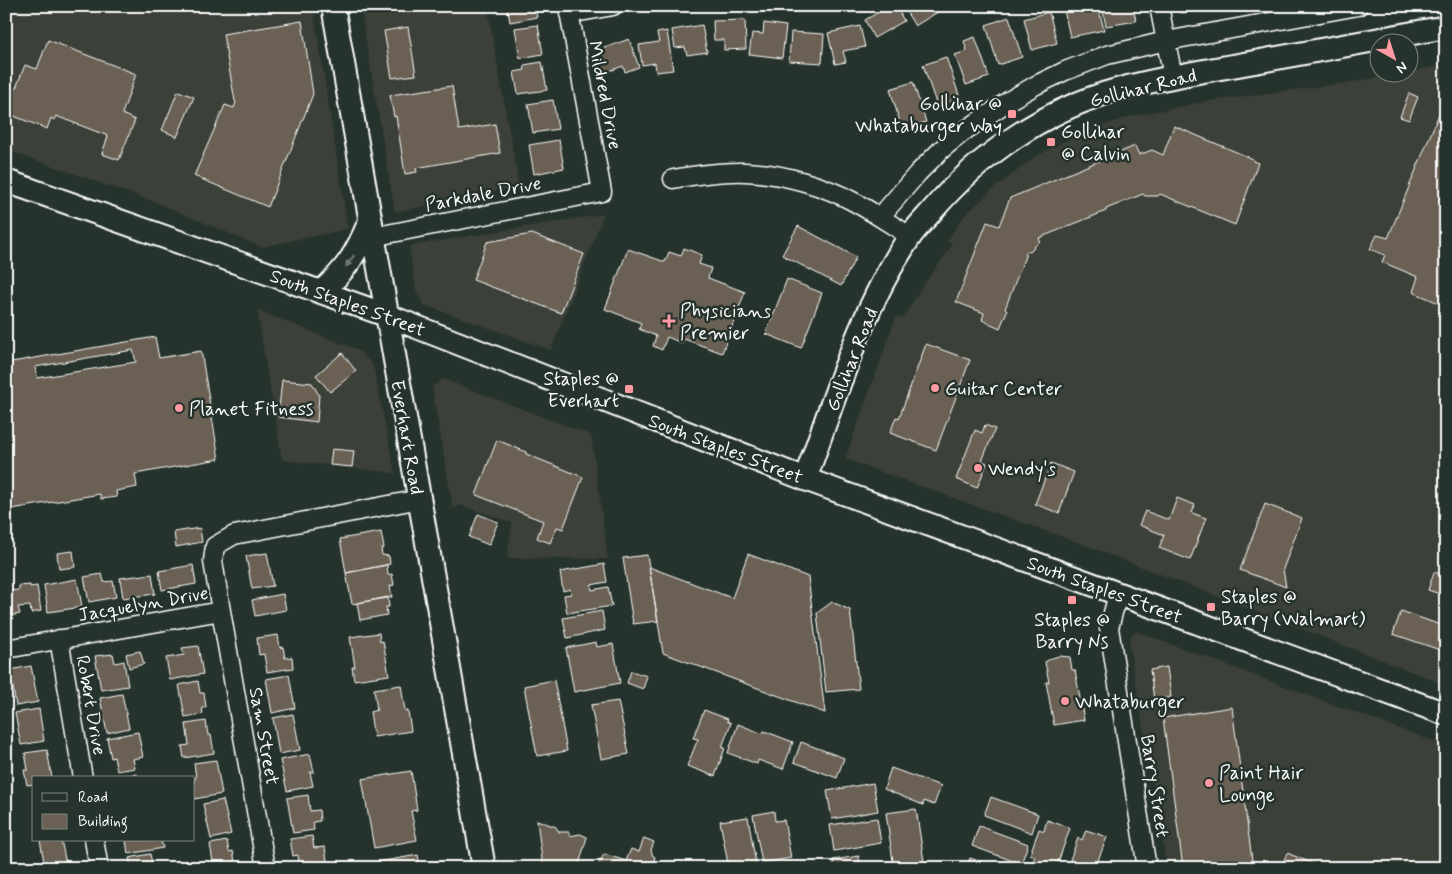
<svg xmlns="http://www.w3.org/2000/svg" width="1452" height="874" viewBox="0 0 1452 874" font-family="Mynerve,sans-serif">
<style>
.built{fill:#3a4038}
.building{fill:#6a6053;stroke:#fff;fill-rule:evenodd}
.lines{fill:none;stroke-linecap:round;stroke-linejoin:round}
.minor-casing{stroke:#fff;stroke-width:21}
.major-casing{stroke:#fff;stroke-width:26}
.minor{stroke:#26332d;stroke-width:18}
.major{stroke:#26332d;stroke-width:22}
.oneway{fill:#727a76}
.poi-dot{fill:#ff9aa2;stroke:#26332d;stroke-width:2}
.labels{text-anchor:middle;stroke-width:5;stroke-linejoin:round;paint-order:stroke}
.street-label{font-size:19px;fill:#fff;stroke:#26332d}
.poi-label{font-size:19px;fill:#fff;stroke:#26332d;text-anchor:start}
</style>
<rect width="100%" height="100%" fill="#26332d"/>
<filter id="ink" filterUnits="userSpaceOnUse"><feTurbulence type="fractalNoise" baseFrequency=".02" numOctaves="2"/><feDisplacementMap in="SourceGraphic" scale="10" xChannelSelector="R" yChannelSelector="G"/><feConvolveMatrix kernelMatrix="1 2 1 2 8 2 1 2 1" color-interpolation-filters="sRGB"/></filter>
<g filter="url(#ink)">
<path class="built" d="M8,6H313L348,229L261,247L155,202L6,150V12Z
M360,6H487L519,186L395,212Z
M1446,65V685L1090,547L845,459L896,317L903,318L920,290L952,245L947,241L964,216L992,190L1035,157L1072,137L1128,117L1209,101L1346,83L1410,72V71Z
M604,214L551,350L424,305L416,290L409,246Z
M257,310L358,350L373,365L395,473L282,460Z
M443,379L591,435L608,559L507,558L512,523L460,505L453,509L432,387Z
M1138,632L1446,746V868H1167L1129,644L1132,633Z"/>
<path class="building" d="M507,6H535L537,17L510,22Z
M889,6H896L904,21L874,38L865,20Z
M907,6H943L944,8L915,26L904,8Z
M1080,6H1098L1104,30L1070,37L1064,10Z
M1102,6H1133L1136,21L1106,26Z
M1180,6H1211L1212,7L1181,13Z
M1049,12L1057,43L1032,50L1024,19Z
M1009,17L1022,57L998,65L986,25Z
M745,20L746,49L724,50V40H714L713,21Z
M302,21L313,94L268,207L194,176L225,105L234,108L236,102L235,101L223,34Z
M764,23L786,26L782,58L749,54L752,33L763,34Z
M538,25L543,54L520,58L515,28Z
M702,25L707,52L687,55L685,47L675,48L672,30Z
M860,26L865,47L843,51L846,62L835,64L828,33Z
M408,27L416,75L392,78L384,31Z
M667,31L673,70L656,72L655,63L642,65L639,45L659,42L657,33Z
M791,32L824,34L822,63L789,61Z
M975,37L989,77L966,85L955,55L967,51L964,41Z
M629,39L639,67L625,72L623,66L604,73L596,51Z
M48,40L136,74L122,114L135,120L119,160L102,154L108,136L56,116L54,120L51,118L47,129L6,113L25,65L37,69Z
M946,57L960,98L937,106L923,65Z
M542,62L547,90L518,94L514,72L525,70L524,65Z
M913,82L926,122L902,129L890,89Z
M452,86L459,130L495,124L500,153L416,168L417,172L405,174L396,116L394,117L390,95Z
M178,91L194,97L177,137L162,130Z
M1409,93L1418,97L1409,120L1400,117Z
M1446,97V306L1413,292L1418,277L1382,262L1385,255L1370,249L1377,235L1388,238Z
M553,100L558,129L533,133L528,104Z
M1174,126L1253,159V161L1258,163L1235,225L1160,194L1158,196H1145L1143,194L1106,209V211L1039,238L1040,241L1030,251H1027L1005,309L1007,311L1000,328L982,320L984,313L956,302L987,222L999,226L1010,198L1135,146L1139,155L1152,150L1163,155Z
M559,140L564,168L534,174L529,145Z
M798,226L856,257L841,286L782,255Z
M532,234L584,254L561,313L473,280L487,242Z
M684,248L702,255L699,264L711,268L708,278L745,292L722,353L684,339L682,343L667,337L662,350L653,346L656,336L639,329L641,323L605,309L628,249L665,262L669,252L681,256Z
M787,279L822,293L801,348L766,334Z
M155,337L159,358L201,351L219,459L135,474L137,487L116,491L117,497L101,499L100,494L6,510V363ZM133,350L136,362L37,378L35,367Z
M926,344L970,360L936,450L890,433L896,417L899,418Z
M342,353L356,371L330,392L316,375Z
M282,380L312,383L319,395L317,422L278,417Z
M985,425L995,429L982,461L987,463L977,488L956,479L975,430L982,433Z
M497,440L526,452V454L583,477L563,529L557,527L550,543L537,538L543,521L476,495Z
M332,449L354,451L352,467L330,465Z
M1051,463L1074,472L1059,513L1035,504Z
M1177,498L1195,505L1192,513L1206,518L1190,560L1159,548L1164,535L1139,525L1145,511L1169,520Z
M1265,504L1302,518L1283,569L1286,587L1240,570Z
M478,514L498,522L489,545L469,537Z
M200,528L202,542L176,547L174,532Z
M381,532L384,548L381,549L382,555L389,556L390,564L346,573L340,539Z
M73,551L75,567L59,569L57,553Z
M267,553L273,586L252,589L246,556Z
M748,554L808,577L825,713L663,653L649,567L732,598Z
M647,555L658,621L633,624L623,558Z
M604,564L607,582L591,585L592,590L608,587L612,606L567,613L564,595L571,594L570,589L563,591L560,572Z
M193,565L196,584L162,590L159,571Z
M387,565L388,575L392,574L394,585L390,586L392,597L352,604L346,573Z
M1434,572L1446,576V596L1428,590Z
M102,574L104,582L113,581L116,597L89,602L84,577Z
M152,574L155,594L123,598L120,578Z
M77,579L82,607L48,612L44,585Z
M30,585V587L37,586L41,611L31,613L30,606L18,607L20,614L9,616L6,591L19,590V586Z
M283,594L286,610L255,616L252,600Z
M388,597L389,607H386L387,615L360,620L357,603Z
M832,602L850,610L859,689L826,692L817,613Z
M602,611L605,630L567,638L563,618Z
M1401,611L1446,627V652L1393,634Z
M379,633L380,642L383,641L389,675L354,680L352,667H355L350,637Z
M278,635L280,648L283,647L285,658L292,657L293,668L267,672L264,654L259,655L257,638Z
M596,642L597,647L613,644L620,683L574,692L566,648Z
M198,646L203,674L170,680L166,658L184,655L182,648Z
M140,651L144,664L129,668L126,654Z
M113,654L115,663L124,661L128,686L101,690L95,656Z
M1059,656L1070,657L1072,670H1075L1084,720L1054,725L1046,682H1049L1045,662L1052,658Z
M31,666L38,702L16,706L10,670Z
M1167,667L1171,697L1154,700L1150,670Z
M631,671L647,676L643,689L627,683Z
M289,675L295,708L272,713L266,679Z
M554,680L567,751L537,756L524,686Z
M198,681L200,693H204L206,707L202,708L203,714L185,717L179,685Z
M401,685L405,711H408L411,731L374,737L370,712L377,710L374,689Z
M122,694L129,728L107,733L100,698Z
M618,701L629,754L601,759L591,705Z
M1232,707L1253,868H1183L1163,718Z
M39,709L44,741L21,745L15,713Z
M704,710L728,719L727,721L731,723L722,747L725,748L715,776L687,766L698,739L693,738Z
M293,714L300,750L279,754L273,718Z
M206,721L208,735H211L214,753L184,758L182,746L189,745L186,724Z
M738,724L763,734L764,731L793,742L783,769L758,760L757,764L728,753Z
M138,732L143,757L133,759L135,768L117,771L114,757L111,758L107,738Z
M6,734H9L12,749L6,750Z
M801,742L844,758L837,778L794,762Z
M47,750L52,778H34V784L27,785L24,770H28L25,753Z
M310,754L314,772H310L313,786L287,791L280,760Z
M216,760L222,794L194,799V779L196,778L194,763Z
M891,768L941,786L934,805L924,801L923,805L884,789Z
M411,771L417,810L411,811L417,840L374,848L362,779Z
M137,774L138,778H115V777Z
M873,783L878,811L832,819L827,791Z
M308,795L310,811L319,810L320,821L313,822L314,830L293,833L287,798Z
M991,797L1038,814L1032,833L984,815Z
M223,800L231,834L211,839L203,804Z
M916,809L925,868H894L886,813Z
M774,811L775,821L784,820L791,858L762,863L753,815Z
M748,817L756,865L733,868L732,863L728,864L720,821Z
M877,818L881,843L834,851L830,825Z
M537,820L556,827L559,832H569L570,836L580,834L587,837L578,868H543Z
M1047,820L1070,828L1056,868H1037L1031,866L1035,856L1030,854L1039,829L1044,831Z
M979,826L1028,844L1021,864L972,846Z
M1086,830L1107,837L1095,868H1067L1078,838L1082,840Z
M312,836L314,848L325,847L328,868H300L298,855L293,856L290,839Z
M644,838L654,842L651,850L653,856L655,857L652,868H597L604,854L626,861L631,849L639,852Z
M40,840H61L66,863L45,867Z
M126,840H161L163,848L128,854Z
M227,841L229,852L233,851L236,867L214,868L210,844Z
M1287,853L1324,868H1281Z
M150,854L153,868H131L129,858Z
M418,855L420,867L422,868H379L378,862Z
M859,856L860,868H834L833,860Z
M970,858L998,868H966Z"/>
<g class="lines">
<g class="minor-casing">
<path id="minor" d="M1159,6L1173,77
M569,14L613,6
M673,179C696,175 721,171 745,172C782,173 826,186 858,204C876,214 893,226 910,236
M880,217L918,173L942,149L963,132L1010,100L1036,85L1065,71L1107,55L1166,41L1358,6
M372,237L602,192L568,6
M1118,594L1109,628L1147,868
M59,639L83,778
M6,649L221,611
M94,840L99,868
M266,868L221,611L213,561L215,546L234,535L420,499"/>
</g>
<g class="major-casing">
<path id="major" d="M333,6C382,294 433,581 484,868
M6,181L386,315L805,479L1446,714
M321,292C347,269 356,254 369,223
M805,479C835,398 860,311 909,238C915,229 924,220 931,212C980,154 1046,109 1120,89C1164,77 1210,70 1255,62C1319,50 1382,39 1446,27"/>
</g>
<use href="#minor" class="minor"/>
<use href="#major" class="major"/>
</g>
<defs><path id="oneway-solid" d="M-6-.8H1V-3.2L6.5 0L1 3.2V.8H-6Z" transform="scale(1.25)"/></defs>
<use class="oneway" href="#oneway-solid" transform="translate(350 261) rotate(125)"/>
</g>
<g class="poi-dot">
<rect x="1007" y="109" width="10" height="10" rx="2.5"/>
<rect x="1046" y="137" width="10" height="10" rx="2.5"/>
<path d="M666.5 313.5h5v5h5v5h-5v5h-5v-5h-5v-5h5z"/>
<circle cx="935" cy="388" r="5"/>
<rect x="624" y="384" width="10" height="10" rx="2.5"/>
<circle cx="179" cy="408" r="5"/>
<circle cx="978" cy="468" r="5"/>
<rect x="1067" y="595" width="10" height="10" rx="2.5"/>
<rect x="1206" y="602" width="10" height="10" rx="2.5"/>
<circle cx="1065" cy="701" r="5"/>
<circle cx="1209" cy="783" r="5"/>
</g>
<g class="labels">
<g class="street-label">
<text transform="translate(1143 87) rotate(-14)" y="7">Gollihar Road</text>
<text transform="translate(606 95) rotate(79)" y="7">Mildred Drive</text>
<text transform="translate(483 193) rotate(-11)" y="7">Parkdale Drive</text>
<text transform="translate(348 302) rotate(20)" y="7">South Staples Street</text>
<text transform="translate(851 359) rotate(-68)" y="7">Gollihar Road</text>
<text transform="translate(408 437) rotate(80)" y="7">Everhart Road</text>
<text transform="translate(726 448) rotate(21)" y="7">South Staples Street</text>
<text transform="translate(1105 589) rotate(20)" y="7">South Staples Street</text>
<text transform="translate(143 603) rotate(-10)" y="7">Jacquelyn Drive</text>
<text transform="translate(92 705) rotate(80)" y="7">Robert Drive</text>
<text transform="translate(265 736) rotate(80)" y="7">Sam Street</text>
<text transform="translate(1156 786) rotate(81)" y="7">Barry Street</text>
</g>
<g class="poi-label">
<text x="1002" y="110" text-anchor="end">Gollihar @<tspan x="1002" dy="22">Whataburger Way</tspan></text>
<text x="1061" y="138">Gollihar<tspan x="1061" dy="22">@ Calvin</tspan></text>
<text x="680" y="317">Physicians<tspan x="680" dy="22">Premier</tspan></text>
<text x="619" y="385" text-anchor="end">Staples @<tspan x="619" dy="22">Everhart</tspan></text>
<text x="945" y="395">Guitar Center</text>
<text x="189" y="415">Planet Fitness</text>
<text x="988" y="475">Wendy's</text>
<text x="1221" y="603">Staples @<tspan x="1221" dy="22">Barry (Walmart)</tspan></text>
<text x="1072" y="626" text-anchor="middle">Staples @<tspan x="1072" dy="22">Barry Ns</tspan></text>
<text x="1075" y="708">Whataburger</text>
<text x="1219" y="779">Paint Hair<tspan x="1219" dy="22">Lounge</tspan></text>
</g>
</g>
<rect width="1452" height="874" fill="none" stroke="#26332d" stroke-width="25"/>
<rect x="12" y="12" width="1427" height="849" fill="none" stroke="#fff" stroke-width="2" filter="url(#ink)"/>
<rect x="32" y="776" width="162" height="65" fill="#26332d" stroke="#7d8581"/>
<rect x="42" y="793" width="25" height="8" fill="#26332d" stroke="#7d8581"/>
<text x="78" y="802" font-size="15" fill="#ffffff">Road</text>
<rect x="42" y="814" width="25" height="15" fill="#6a6053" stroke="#7d8581"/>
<text x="78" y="826" font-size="15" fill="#ffffff">Building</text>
<g transform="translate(1394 58) rotate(141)"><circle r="24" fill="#26332d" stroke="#7d8581"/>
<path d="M0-4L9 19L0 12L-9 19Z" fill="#ff9aa2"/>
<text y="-8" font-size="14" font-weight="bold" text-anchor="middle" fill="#ffffff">N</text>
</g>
</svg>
